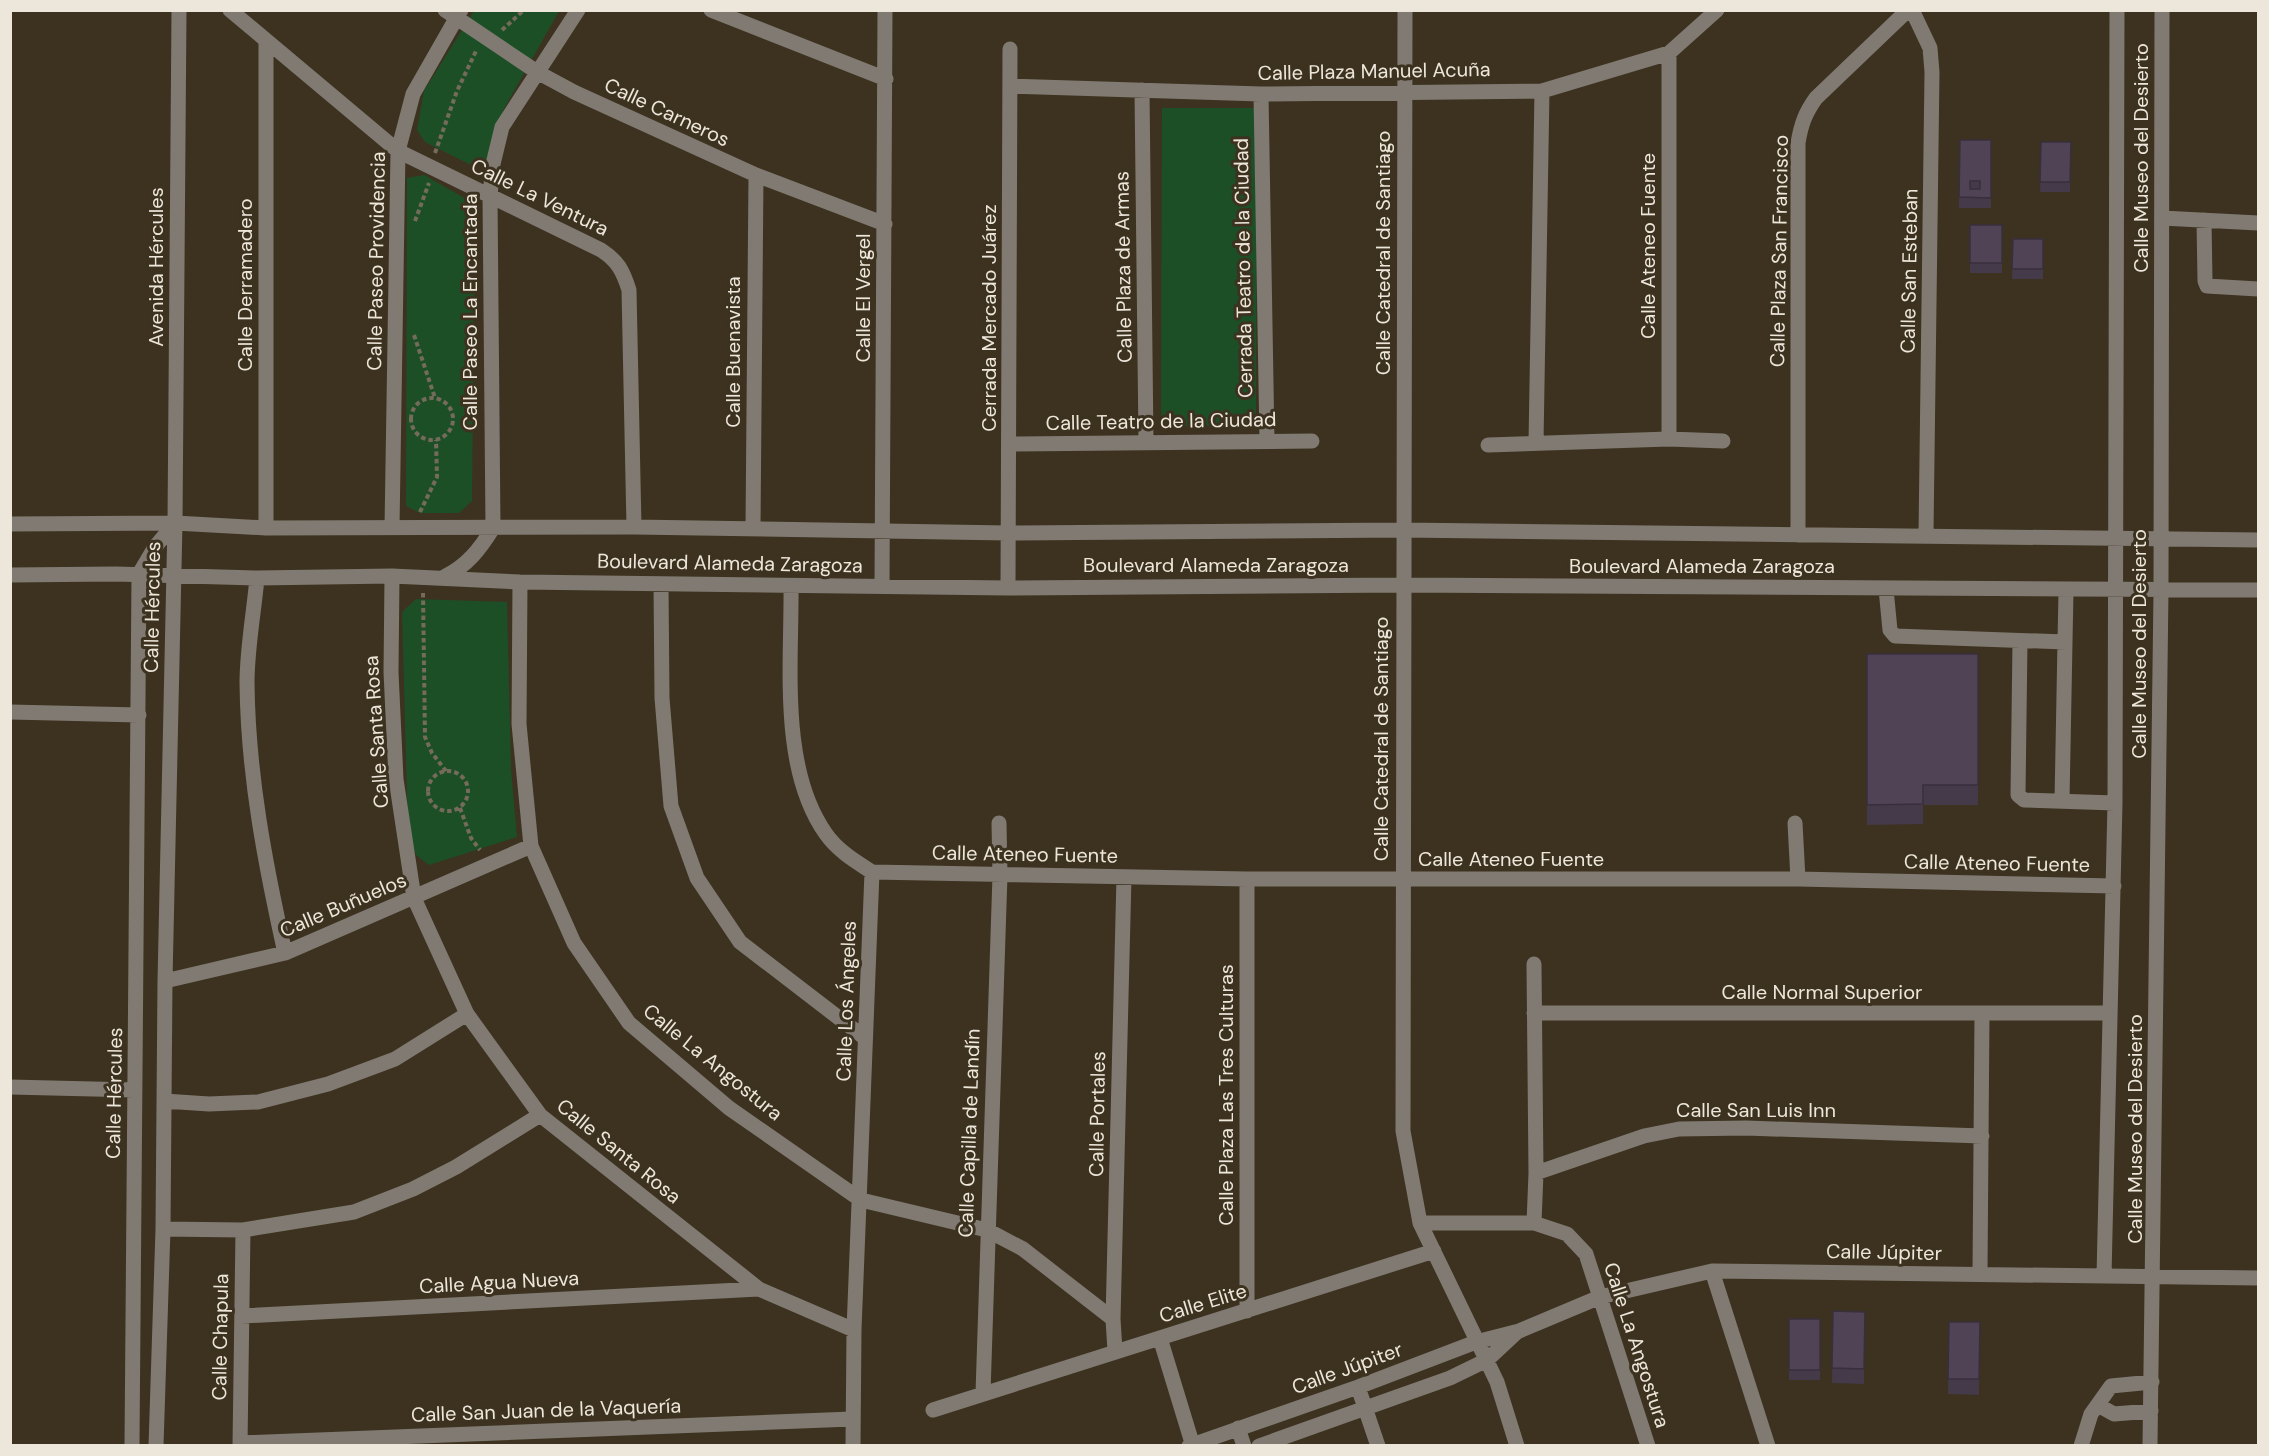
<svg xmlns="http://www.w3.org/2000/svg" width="2269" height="1456" viewBox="0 0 2269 1456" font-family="'DM Sans',sans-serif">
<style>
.green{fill:#1d4f27}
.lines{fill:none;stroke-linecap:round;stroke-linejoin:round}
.path{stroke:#746b5a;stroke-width:4;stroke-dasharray:4.5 3;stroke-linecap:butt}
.minor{stroke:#817a72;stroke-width:15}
.wall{fill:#453a49}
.building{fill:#504355;stroke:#382f3c;stroke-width:1.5;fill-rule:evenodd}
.labels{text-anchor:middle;stroke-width:6;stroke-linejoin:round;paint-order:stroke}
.street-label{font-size:20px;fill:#ede6da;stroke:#3c321f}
</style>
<rect width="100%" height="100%" fill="#3c321f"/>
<path class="green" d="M474,11H559L504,109L485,163L473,166L425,142L417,130L424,91Z
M1162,108H1257L1256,426H1161Z
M424,175L475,204L472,501L459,513H420L406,506L407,178Z
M416,599L507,602L511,770L517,837L429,865L416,855L408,830L402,612Z"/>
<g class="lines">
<path class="path" d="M502,30L524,10
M435,153L457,91L476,51
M415,221L429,183
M414,335L435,398
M411 419a21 21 0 1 1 42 0a21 21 0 1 1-42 0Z
M420,512L437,477L436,440
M423,593L425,737L432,753L446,771
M428 791a20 20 0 1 1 40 0a20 20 0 1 1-40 0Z
M460,808L471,838L480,850"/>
<path class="minor" d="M230,10L398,151L601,250C618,261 623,271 629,290L634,527
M445,10L537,72L574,92L756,175L885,224
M711,10L886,79
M1405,10L1403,1131L1420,1223L1497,1382L1517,1446
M1912,10L1930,48L1932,72L1926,535
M266,42V528
M1669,53V439
M1011,86L1261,94L1542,91L1669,53L1717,10
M1142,90L1146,443
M1261,94L1267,441
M2162,218L2258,223
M2204,220L2205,281L2207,286L2258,289
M1536,443L1542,91
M1010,444L1312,441
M1488,445L1669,439L1723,441
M10,524L175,523L266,528L634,527L1008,533L1402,530L2258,540
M392,528L398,151L413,94L461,10
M753,528L756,175
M1798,535V143C1801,125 1805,113 1816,98L1908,10
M10,575L116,574L257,578L392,576L520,582L1008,588L1402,585L2258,590
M392,576L391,672L396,779L414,898L467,1014L540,1115L759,1289L854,1330
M444,577C467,566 480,549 493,528L490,196L493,164L502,127L578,10
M257,578C254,612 247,648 247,683C248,775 265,863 285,953
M520,582L519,724L531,846L574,943L629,1023L729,1108L861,1200L987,1230L1023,1249L1113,1319
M661,584L662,698L671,806L697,878L740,942L865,1038
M791,586C792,663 779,768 826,834C838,851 855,861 872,872
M882,586L885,10
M1008,588L1010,49
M1886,589L1890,630L1895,636L2065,642L2066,591
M2020,641L2018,795L2024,800L2115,803
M10,712L139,715
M2062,801L2065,642
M1795,823L1798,879
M872,872L1247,879H1798L2114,886
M165,981L285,953L531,846
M1534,1013H2110
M10,1087L135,1090
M164,1101L209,1104L258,1102L328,1084L395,1059L467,1014
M1536,1173L1644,1136L1679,1129L1746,1128L1982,1136
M1420,1223H1534L1567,1234L1586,1254L1648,1446
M1534,1223L1536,1173L1534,964
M163,1229L243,1230L354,1212L413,1189L456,1167L540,1115
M1712,1271L1768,1446
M1980,1274L1982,1014
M2104,1276L2115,803L2117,10
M1247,1311V879
M242,1316L759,1289
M1160,1338L1193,1446
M1115,1351L1113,1319L1124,877
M1358,1387L1378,1446
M983,1393L1000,875L999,823
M2098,1405L2114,1414L2151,1411
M933,1410L1434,1251
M1238,1428L1244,1446
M240,1443L852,1419
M132,1446L139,574L155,547L175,523
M156,1446L163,1229L165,981L175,523L179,10
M240,1446L243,1230
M853,1446L854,1330L872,872
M1189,1446L1358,1387L1476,1342L1519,1331L1600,1297L1712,1271L2258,1278
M1259,1446L1450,1378L1487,1360L1517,1332
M2081,1446L2091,1414L2111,1386L2152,1382
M2150,1446L2161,591L2162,10"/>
</g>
<path class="wall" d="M1960,140H1991V208H1959Z
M2041,142H2071L2070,192H2040Z
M1970,225H2002V273H1970Z
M2013,239H2043V279H2012Z
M1867,654H1978V805H1923V824L1867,825Z
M1833,1311L1865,1312L1864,1384L1832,1383Z
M1789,1319H1820V1380H1789Z
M1949,1322H1980L1979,1395L1948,1394Z"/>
<path class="building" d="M1960,140H1991V198L1959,197ZM1970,181H1980V189H1970Z
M2041,142H2071L2070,182H2040Z
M1970,225H2002V263H1970Z
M2013,239H2043V269H2012Z
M1867,654H1978V785H1923V804L1867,805Z
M1833,1311L1865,1312L1864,1369L1832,1368Z
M1789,1319H1820V1370H1789Z
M1949,1322H1980L1979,1379H1948Z"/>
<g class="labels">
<g class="street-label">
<text transform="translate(1374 71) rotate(-1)" y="7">Calle Plaza Manuel Acuña</text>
<text transform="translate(667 112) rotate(25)" y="7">Calle Carneros</text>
<text transform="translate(2141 158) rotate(-90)" y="7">Calle Museo del Desierto</text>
<text transform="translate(540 197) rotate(26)" y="7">Calle La Ventura</text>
<text transform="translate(1648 246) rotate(-90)" y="7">Calle Ateneo Fuente</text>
<text transform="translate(1779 251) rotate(-89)" y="7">Calle Plaza San Francisco</text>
<text transform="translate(1383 253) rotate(-90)" y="7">Calle Catedral de Santiago</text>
<text transform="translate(376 261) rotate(-89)" y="7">Calle Paseo Providencia</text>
<text transform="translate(156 267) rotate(-90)" y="7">Avenida Hércules</text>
<text transform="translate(1123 267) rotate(-91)" y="7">Calle Plaza de Armas</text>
<text transform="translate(1243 268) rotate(-91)" y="7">Cerrada Teatro de la Ciudad</text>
<text transform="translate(1909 271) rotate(-89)" y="7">Calle San Esteban</text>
<text transform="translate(245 285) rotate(-90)" y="7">Calle Derramadero</text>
<text transform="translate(863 298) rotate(-90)" y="7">Calle El Vergel</text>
<text transform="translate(470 312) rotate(-90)" y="7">Calle Paseo La Encantada</text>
<text transform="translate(989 318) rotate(-90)" y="7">Cerrada Mercado Juárez</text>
<text transform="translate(733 352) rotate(-90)" y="7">Calle Buenavista</text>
<text transform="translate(1161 421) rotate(-1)" y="7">Calle Teatro de la Ciudad</text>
<text transform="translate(730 563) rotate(1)" y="7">Boulevard Alameda Zaragoza</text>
<text x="1216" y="572">Boulevard Alameda Zaragoza</text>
<text x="1702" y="573">Boulevard Alameda Zaragoza</text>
<text transform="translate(152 607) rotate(-89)" y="7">Calle Hércules</text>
<text transform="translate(2139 644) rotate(-90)" y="7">Calle Museo del Desierto</text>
<text transform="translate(376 732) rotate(-94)" y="7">Calle Santa Rosa</text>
<text transform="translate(1381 739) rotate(-90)" y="7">Calle Catedral de Santiago</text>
<text transform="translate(1025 854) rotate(1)" y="7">Calle Ateneo Fuente</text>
<text x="1511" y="866">Calle Ateneo Fuente</text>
<text transform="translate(1997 863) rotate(1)" y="7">Calle Ateneo Fuente</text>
<text transform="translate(343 905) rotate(-23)" y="7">Calle Buñuelos</text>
<text x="1822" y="999">Calle Normal Superior</text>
<text transform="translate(846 1001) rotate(-88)" y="7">Calle Los Ángeles</text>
<text transform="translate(713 1062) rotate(39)" y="7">Calle La Angostura</text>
<text transform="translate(114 1093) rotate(-89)" y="7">Calle Hércules</text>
<text transform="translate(1226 1095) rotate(-90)" y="7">Calle Plaza Las Tres Culturas</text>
<text x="1756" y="1117">Calle San Luis Inn</text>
<text transform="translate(1097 1114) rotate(-89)" y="7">Calle Portales</text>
<text transform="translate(2135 1129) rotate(-90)" y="7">Calle Museo del Desierto</text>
<text transform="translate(969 1133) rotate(-88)" y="7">Calle Capilla de Landín</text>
<text transform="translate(619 1151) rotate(39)" y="7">Calle Santa Rosa</text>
<text transform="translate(1884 1252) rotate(1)" y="7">Calle Júpiter</text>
<text transform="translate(499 1282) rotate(-3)" y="7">Calle Agua Nueva</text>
<text transform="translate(1203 1303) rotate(-17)" y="7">Calle Elite</text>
<text transform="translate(220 1337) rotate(-89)" y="7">Calle Chapula</text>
<text transform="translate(1637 1345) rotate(72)" y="7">Calle La Angostura</text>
<text transform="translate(1347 1368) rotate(-20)" y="7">Calle Júpiter</text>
<text transform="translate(546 1410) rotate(-2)" y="7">Calle San Juan de la Vaquería</text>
</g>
</g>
<rect width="2269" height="1456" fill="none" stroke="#ede6da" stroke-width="24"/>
</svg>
